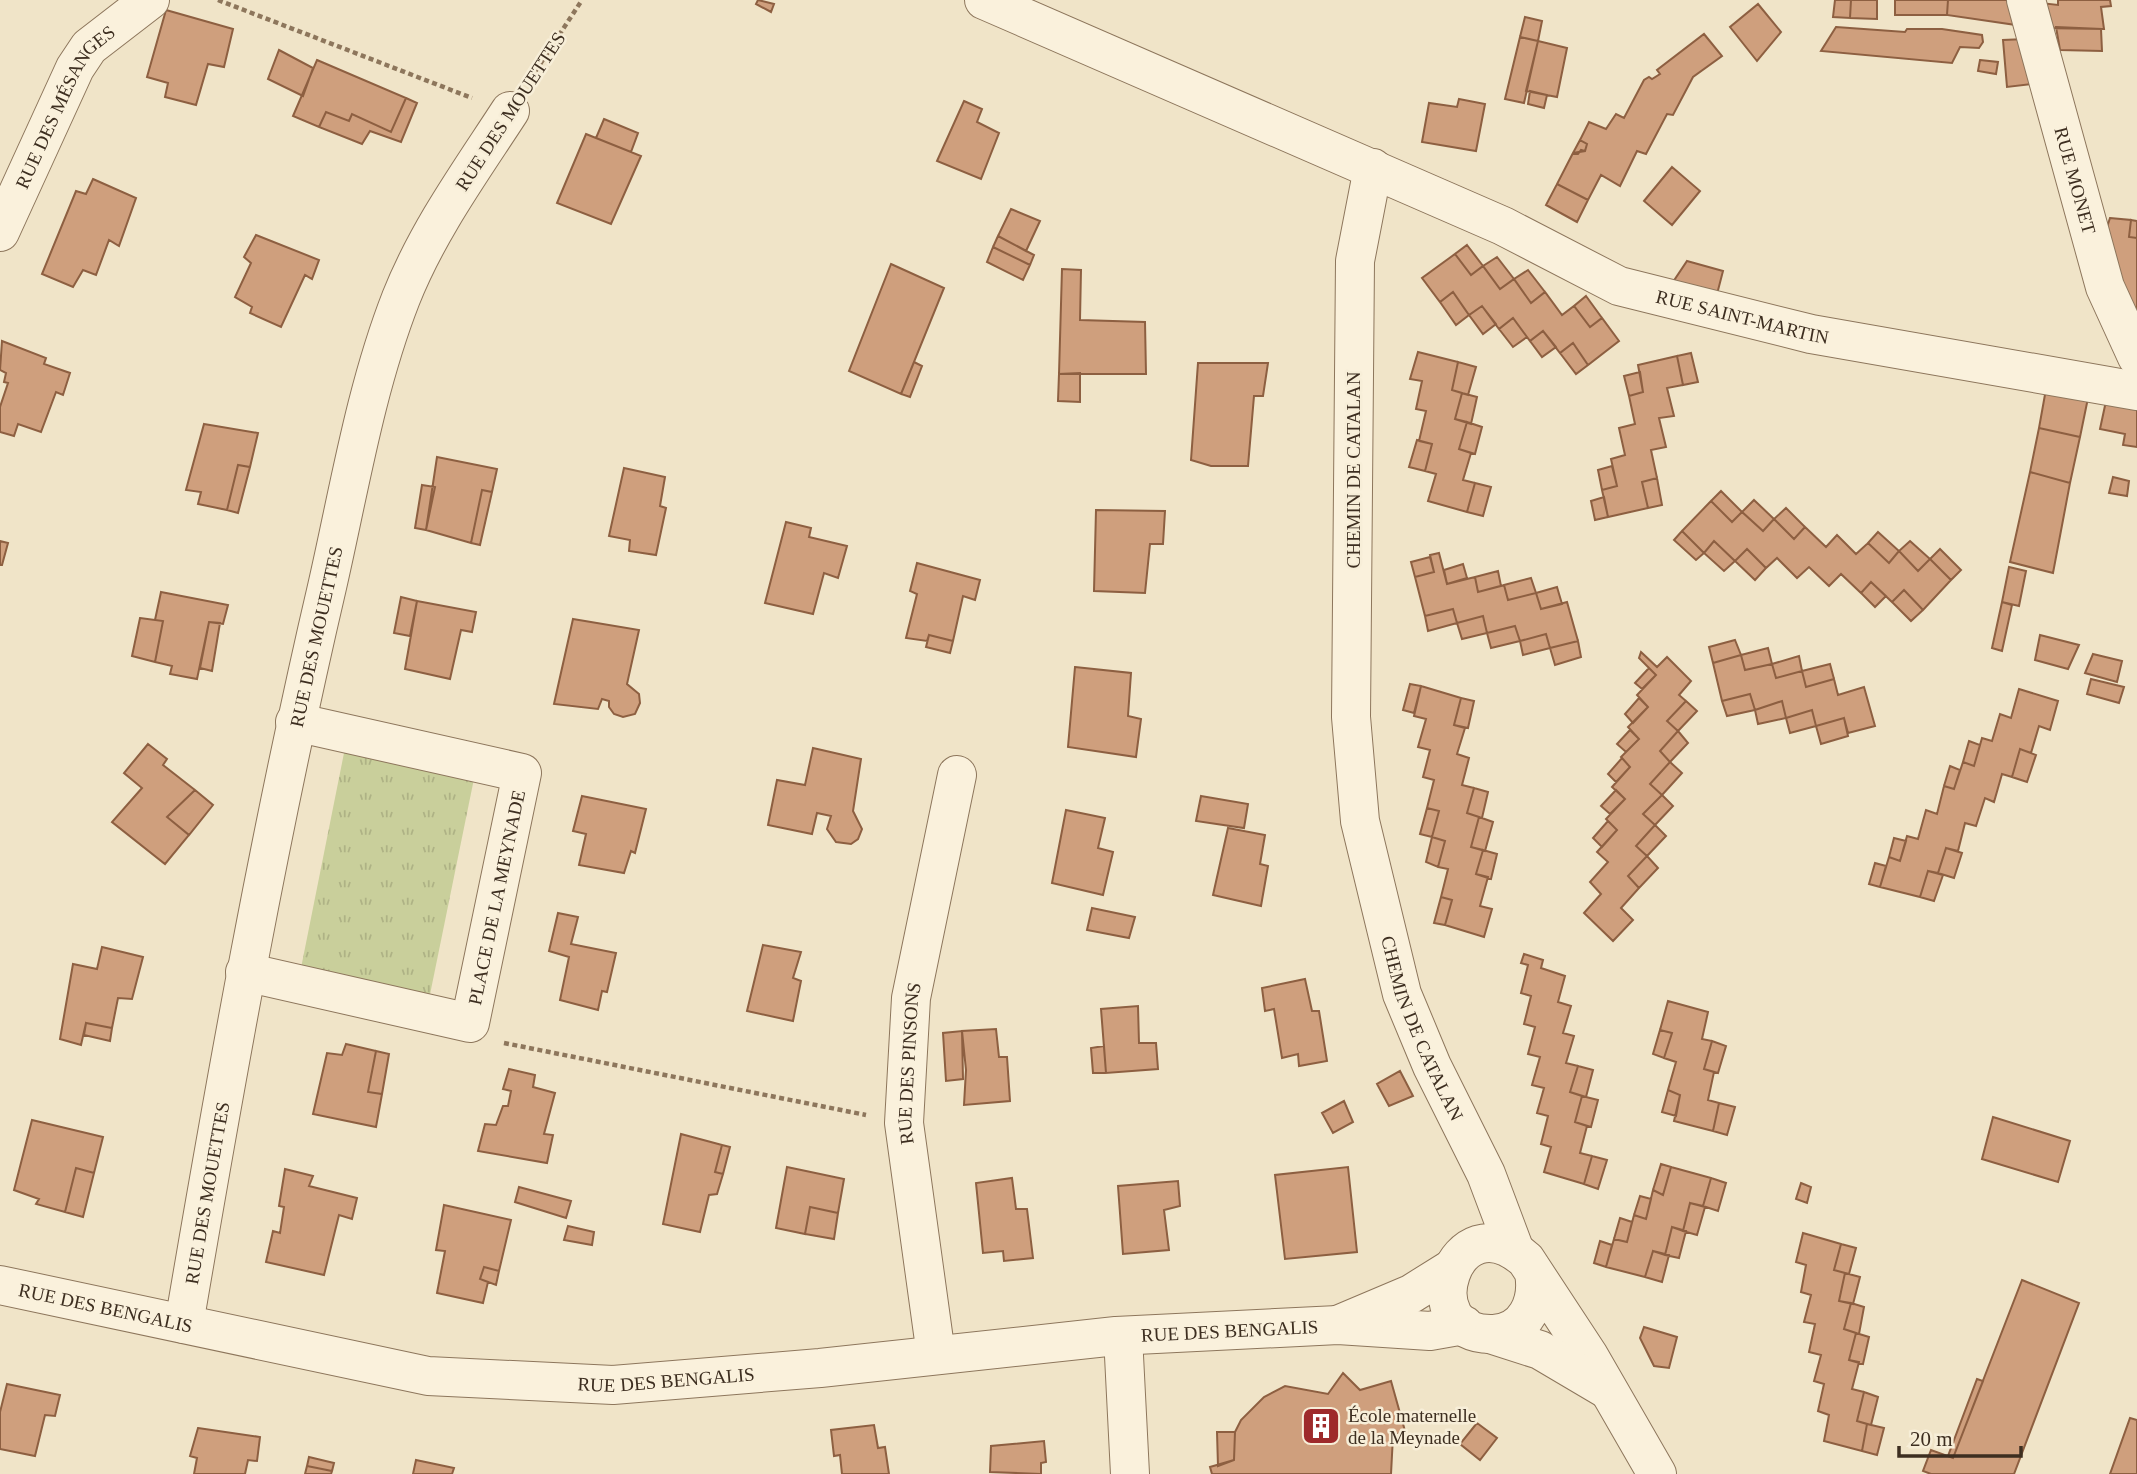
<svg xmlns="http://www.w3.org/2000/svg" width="2137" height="1474" viewBox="0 0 2137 1474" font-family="'Times New Roman',serif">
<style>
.park{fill:url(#park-tufts)}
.building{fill:#cf9f7d;stroke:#8d5f41;stroke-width:2}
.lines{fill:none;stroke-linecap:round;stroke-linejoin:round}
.minor-casing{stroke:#8d765c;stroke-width:40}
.path{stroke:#8d765c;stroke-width:4.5;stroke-dasharray:5 3.5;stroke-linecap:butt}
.minor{stroke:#faf1dc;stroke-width:38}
.labels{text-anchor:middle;stroke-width:5;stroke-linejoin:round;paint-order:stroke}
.street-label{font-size:19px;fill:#3d2e20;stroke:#f7eed8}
.poi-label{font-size:19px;fill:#3d2e20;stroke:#f7eed8;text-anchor:start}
</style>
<defs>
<pattern id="park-tufts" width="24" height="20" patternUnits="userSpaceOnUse" patternTransform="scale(1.75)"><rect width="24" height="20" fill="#c9cf9b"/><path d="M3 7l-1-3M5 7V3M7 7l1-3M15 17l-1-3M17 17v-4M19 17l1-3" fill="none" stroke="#aeb285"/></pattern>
</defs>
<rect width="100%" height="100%" fill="#f0e4c8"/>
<path class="park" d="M348,733L477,764L426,1014L298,983Z"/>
<path class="building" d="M758,0L774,4L771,12L756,4Z
M1835,0H1851L1850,18L1833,17Z
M1851,0H1877V19L1850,18Z
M1895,0H1948L1947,15H1895Z
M1948,0H2017L2016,25L1947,15Z
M2058,0H2110L2111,6L2101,7L2104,29L2039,28L2041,3L2058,5Z
M1758,4L1781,32L1757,61L1730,27Z
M166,10L233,29L224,67L208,64L196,105L165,97L168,83L147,77Z
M1525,17L1542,21L1538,41L1520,37Z
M1836,27L1905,32L1907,29H1942L1982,35L1983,42L1979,48L1960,47L1952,63L1821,51Z
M2056,27L2101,29L2102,51L2060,50Z
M1704,34L1722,56L1693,77L1673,115L1667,114L1646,154L1637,151L1620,186L1601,175L1588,200L1557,184L1573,153L1585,151L1587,144L1580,140L1589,122L1606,129L1616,114L1624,118L1644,80L1649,77L1652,79L1660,74L1657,70Z
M1520,37L1538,41L1524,103L1505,99Z
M2026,39L2041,83L2007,87L2003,40Z
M1538,41L1567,48L1557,97L1526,91Z
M279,50L313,68L303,96L268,79Z
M317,60L406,98L391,132L352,114L349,121L326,112L319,127L293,116Z
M1980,60L1998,62L1996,74L1978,71Z
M1530,91L1547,95L1544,108L1528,104Z
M406,98L417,103L401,142L370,131L362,144L319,127L326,112L349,121L352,114L391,132Z
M1459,99L1485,104L1476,151L1422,142L1429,103L1457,107Z
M964,101L982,109L977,122L999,133L981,179L937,161Z
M604,119L638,133L631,152L596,138Z
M586,134L641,156L611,224L557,203Z
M1580,140L1587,144L1585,151L1581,150L1578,154L1573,153Z
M1672,167L1700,191L1672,225L1644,201Z
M93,179L136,198L119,246L109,240L96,275L83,270L73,287L42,274L76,191L86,194Z
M1557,184L1588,200L1577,222L1546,205Z
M1011,209L1040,221L1026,251L998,236Z
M2110,218L2131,220L2129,237L2137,238V326L2106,230Z
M2131,220L2137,221V238L2129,237Z
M256,235L319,260L312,279L305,275L281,327L250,313L252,307L235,297L251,263L244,257Z
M998,236L1034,255L1030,265L993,247Z
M1467,245L1483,266L1471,275L1455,254Z
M993,247L1030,265L1023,280L987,262Z
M1455,254L1471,275L1483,266L1500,289L1514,279L1531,303L1545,292L1562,315L1574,306L1590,327L1602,318L1619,341L1588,365L1573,343L1560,353L1543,331L1530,341L1513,318L1499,329L1482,306L1469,315L1453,292L1440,302L1422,278Z
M1497,257L1514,279L1500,289L1483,266Z
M1687,261L1723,271L1716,298L1671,285Z
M891,264L944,288L901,394L849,371Z
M1062,269L1081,270L1080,320L1145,322L1146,374H1059Z
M1528,270L1545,292L1531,303L1514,279Z
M1453,292L1469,315L1456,325L1440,302Z
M1586,296L1602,318L1590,327L1574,306Z
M1482,306L1496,324L1483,334L1469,315Z
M1513,318L1527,337L1513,347L1499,329Z
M1543,331L1556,347L1542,357L1530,341Z
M2,341L46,358L44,364L70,373L63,395L56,392L41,432L18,424L14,436L0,432V407L8,383L4,382L6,373L0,370Z
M1573,343L1588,365L1576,374L1560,353Z
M1418,352L1458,362L1452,390L1462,393L1455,419L1467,422L1459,449L1471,453L1463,480L1475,483L1467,512L1428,501L1436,474L1425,471L1432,444L1419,441L1426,411L1416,409L1422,381L1410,379Z
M1691,353L1698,382L1683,385L1677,356Z
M1677,356L1683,385L1667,388L1674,416L1659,418L1666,447L1651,450L1657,478L1642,482L1648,508L1608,517L1602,490L1617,486L1611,459L1625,455L1619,428L1635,424L1629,396L1643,392L1638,365Z
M914,362L922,366L910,397L901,394Z
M1458,362L1476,367L1468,395L1452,390Z
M1198,363H1268L1263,396H1254L1248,466H1211L1191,460Z
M1640,372L1643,392L1629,396L1624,376Z
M1080,373V402L1058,401L1059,374Z
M2046,389L2088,398L2080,437L2039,428Z
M1462,393L1477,397L1471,424L1455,419Z
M2106,401L2137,406V447L2123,445L2125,434L2100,429Z
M1467,422L1482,427L1475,454L1459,449Z
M204,424L258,433L250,467L238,465L227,510L198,504L201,492L186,490Z
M2039,428L2080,437L2070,483L2030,472Z
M1417,440L1432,444L1425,471L1409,467Z
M437,457L497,469L492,492L482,490L471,543L426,530Z
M238,465L250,467L238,513L227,510Z
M1612,466L1617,486L1602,490L1598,470Z
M624,468L665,477L660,506L666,508L656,555L629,551L630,540L609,536Z
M2030,472L2070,483L2053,573L2010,562Z
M2113,477L2129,481L2127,496L2109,493Z
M1657,478L1662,505L1648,508L1642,482Z
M1475,483L1491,487L1483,516L1467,512Z
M422,485L435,487L426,530L415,528Z
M482,490L492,492L480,545L471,543Z
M1721,491L1742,512L1732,522L1711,501Z
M1604,497L1608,517L1595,520L1591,501Z
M1754,500L1774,519L1763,531L1742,512Z
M1711,501L1732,522L1742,512L1763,531L1774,519L1794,539L1805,527L1826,547L1837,535L1856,554L1868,543L1889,563L1899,551L1918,571L1930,559L1951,580L1923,610L1904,590L1892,602L1871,582L1861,593L1841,574L1829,586L1809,567L1797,578L1777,558L1766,568L1747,549L1735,561L1714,541L1704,553L1682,531Z
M1786,508L1805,527L1794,539L1774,519Z
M1096,510L1165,511L1163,544H1150L1145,593L1094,591Z
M786,522L811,528L809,537L847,546L838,578L824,573L813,614L765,603Z
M1682,531L1704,553L1696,560L1674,540Z
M1878,532L1899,551L1889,563L1868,543Z
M0,541L8,543L2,565H0Z
M1714,541L1735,561L1724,571L1704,553Z
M1910,541L1930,559L1918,571L1899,551Z
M1747,549L1766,568L1755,580L1735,561Z
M1940,549L1961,570L1951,580L1930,559Z
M1439,553L1447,584L1475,577L1478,592L1504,585L1508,600L1536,593L1541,609L1567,602L1578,641L1550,648L1546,634L1520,641L1515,626L1487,633L1483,616L1457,623L1453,609L1425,616L1415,577L1434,572L1430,555Z
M1430,557L1434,572L1415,577L1411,562Z
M917,563L980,580L975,600L963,596L953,641L929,635L927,641L906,638L917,594L910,591Z
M1463,564L1467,578L1447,584L1444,570Z
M2009,567L2026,571L2019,606L2002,602Z
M1498,571L1501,586L1478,592L1475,577Z
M1531,578L1536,593L1508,600L1504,585Z
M1871,582L1886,596L1875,607L1861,593Z
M1557,587L1562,604L1541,609L1536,593Z
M1904,590L1923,610L1911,621L1892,602Z
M161,592L228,605L223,624L209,622L197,679L170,674L172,666L155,662L163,621L155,620Z
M401,597L417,601L410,636L394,633Z
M417,601L476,612L472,632L461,630L450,679L405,669Z
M2002,602L2012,605L2002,651L1992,648Z
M1453,609L1457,623L1428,631L1425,616Z
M1483,616L1487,633L1462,639L1457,623Z
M140,618L163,621L155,662L132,656Z
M573,619L639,630L627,684L639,694L640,703L635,714L623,717L614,714L609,707V701L602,699L598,709L554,704Z
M209,622L220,623L212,671L200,668Z
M1515,626L1520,641L1491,648L1487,633Z
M1546,634L1550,648L1523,655L1520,641Z
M929,635L953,641L950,653L926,647Z
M2040,635L2079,645L2068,669L2035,660Z
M1735,640L1741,655L1713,663L1709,647Z
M1578,641L1581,657L1555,665L1550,648Z
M1768,648L1772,664L1745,670L1741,655Z
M1641,652L1657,667L1667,657L1691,681L1679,695L1686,701L1667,721L1678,731L1660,751L1670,762L1650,784L1662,795L1643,814L1655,825L1636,846L1647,856L1628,876L1639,888L1621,908L1633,920L1613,941L1584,913L1601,894L1590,882L1608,862L1597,852L1617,830L1606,819L1625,799L1612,787L1630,767L1621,757L1639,739L1628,727L1648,707L1637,695L1656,675L1639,658Z
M2093,654L2122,661L2117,682L2085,673Z
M1741,655L1745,670L1772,664L1776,678L1802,671L1806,687L1834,679L1838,695L1864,687L1875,726L1848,733L1844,718L1816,726L1812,710L1786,718L1782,701L1755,710L1750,694L1722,701L1713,663Z
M1799,656L1802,671L1776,678L1772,664Z
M1830,664L1834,679L1806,687L1802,671Z
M1075,667L1131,673L1128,716L1141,719L1136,757L1068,747Z
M1649,668L1656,675L1642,689L1635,683Z
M2091,679L2124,687L2119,703L2087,694Z
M1410,684L1421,686L1414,713L1403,710Z
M1421,686L1461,698L1454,725L1465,728L1457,754L1469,758L1462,785L1474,788L1467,813L1479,817L1471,847L1483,850L1476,874L1488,877L1480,906L1492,909L1484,937L1445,925L1452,900L1441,897L1448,869L1438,867L1445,841L1432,837L1439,811L1427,808L1434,780L1423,777L1430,750L1418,747L1426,719L1414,716Z
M2019,689L2058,701L2050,730L2039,726L2031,753L2020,749L2012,777L2002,774L1994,802L1985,798L1976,826L1965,823L1958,851L1946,848L1938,873L1928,871L1920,897L1880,887L1889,857L1900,861L1907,836L1918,839L1926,810L1937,814L1944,786L1954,789L1963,762L1974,766L1982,738L1992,741L2000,714L2011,718Z
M1750,694L1755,710L1727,716L1722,701Z
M1461,698L1474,701L1468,728L1454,725Z
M1639,698L1648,707L1633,723L1625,714Z
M1686,701L1697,711L1678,731L1667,721Z
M1782,701L1786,718L1758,724L1755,710Z
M1812,710L1816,726L1790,733L1786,718Z
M1844,718L1848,736L1821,744L1816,726Z
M1630,730L1639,739L1626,752L1617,744Z
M1678,731L1688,743L1670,762L1660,751Z
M1969,741L1980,745L1974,766L1963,762Z
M148,744L167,759L163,765L195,790L167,817L189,835L165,864L112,822L142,788L124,773Z
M813,748L861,759L853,811L862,829L858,839L851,844L836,842L827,829L831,816L817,813L812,834L768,825L777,780L805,785Z
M2020,749L2036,755L2027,782L2012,777Z
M1622,758L1630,767L1616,782L1608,774Z
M1670,762L1682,773L1662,795L1650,784Z
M1950,766L1960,770L1954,789L1944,786Z
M1474,788L1488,792L1482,818L1467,813Z
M195,790L213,805L189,835L167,817Z
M1616,790L1625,799L1610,814L1601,806Z
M1662,795L1673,806L1655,825L1643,814Z
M582,796L646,809L635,853L631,851L624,873L579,865L586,834L573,831Z
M1201,796L1248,804L1244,828L1196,821Z
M1427,808L1439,811L1432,837L1420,834Z
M1066,810L1105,818L1098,848L1113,852L1103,895L1052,883Z
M1479,817L1493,822L1485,851L1471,847Z
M1608,821L1617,830L1602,847L1593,838Z
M1655,825L1666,836L1647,856L1636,846Z
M1228,828L1265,835L1260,864L1268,866L1261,906L1213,895Z
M1432,837L1445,841L1438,867L1426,862Z
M1894,838L1906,841L1900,861L1889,857Z
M1946,848L1962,853L1954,878L1938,873Z
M1483,850L1497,854L1491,879L1476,874Z
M1647,856L1658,868L1639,888L1628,876Z
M1875,863L1886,866L1880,887L1869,884Z
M1928,871L1943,875L1934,901L1920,897Z
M1441,897L1452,900L1445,925L1434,923Z
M1092,908L1135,917L1129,938L1087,930Z
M558,913L578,917L571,944L616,953L607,992L602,991L598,1010L560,1000L569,957L549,951Z
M763,945L801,952L793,978L801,981L793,1021L747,1011Z
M102,947L143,957L132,999L118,998L112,1028L86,1023L81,1045L60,1039L73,964L97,969Z
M1524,954L1543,960L1541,968L1565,976L1558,1002L1571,1006L1563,1033L1574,1036L1566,1063L1578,1066L1570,1092L1582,1096L1575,1122L1587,1126L1580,1153L1592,1156L1584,1184L1544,1172L1551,1147L1541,1144L1548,1116L1537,1113L1544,1088L1532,1085L1540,1057L1528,1054L1535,1027L1524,1024L1531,996L1521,993L1528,965L1521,963Z
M1305,979L1312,1011H1319L1327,1061L1299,1066L1298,1054L1282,1058L1274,1009L1265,1011L1262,988Z
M1668,1001L1708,1012L1702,1039L1712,1041L1704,1069L1714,1072L1708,1100L1719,1103L1713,1131L1674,1121L1680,1095L1668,1090L1676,1062L1664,1058L1672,1033L1660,1030Z
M1138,1006L1139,1043H1156L1158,1069L1106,1073L1101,1009Z
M86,1023L112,1028L110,1041L84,1035Z
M996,1029L999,1057H1007L1010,1101L964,1105L966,1070L962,1031Z
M1660,1030L1672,1033L1664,1058L1653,1054Z
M962,1031L963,1079L946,1081L943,1033Z
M1712,1041L1726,1046L1718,1073L1704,1069Z
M346,1044L376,1051L368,1092L382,1094L376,1127L313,1114L327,1053L342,1055Z
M1104,1046L1106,1073H1093L1091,1048Z
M376,1051L389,1054L382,1094L368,1092Z
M1578,1066L1593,1070L1586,1097L1570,1092Z
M509,1069L535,1075L533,1087L555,1093L544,1134L553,1135L547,1163L478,1151L485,1124L496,1125L503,1106H508L511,1091L503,1089Z
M1400,1071L1413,1096L1389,1106L1377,1084Z
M1668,1090L1680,1095L1676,1116L1662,1112Z
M1582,1096L1598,1100L1591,1127L1575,1122Z
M1344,1101L1353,1122L1333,1133L1322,1113Z
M1719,1103L1735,1107L1727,1135L1713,1131Z
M1993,1117L2070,1141L2058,1182L1982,1159Z
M32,1120L103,1137L94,1173L76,1168L65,1212L36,1204L39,1199L14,1190Z
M681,1134L722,1145L715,1172L723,1174L717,1194L709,1195L700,1232L663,1224Z
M722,1145L730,1147L723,1174L715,1172Z
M1592,1156L1607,1160L1598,1189L1584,1184Z
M1661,1164L1671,1167L1663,1195L1653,1190Z
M787,1167L844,1179L838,1213L810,1207L805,1234L776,1228Z
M1348,1167L1357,1252L1285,1259L1275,1175Z
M1671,1167L1711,1178L1703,1206L1690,1203L1683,1231L1672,1227L1665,1255L1653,1251L1645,1277L1606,1267L1614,1239L1627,1242L1634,1215L1646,1219L1653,1190L1663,1195Z
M76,1168L94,1173L83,1217L65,1212Z
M285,1169L313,1176L309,1186L357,1198L352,1219L339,1215L324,1275L266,1262L273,1231L280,1233L284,1207L279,1206Z
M1012,1178L1016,1209H1027L1033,1258L1004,1261L1003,1251L983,1253L976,1183Z
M1711,1178L1726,1183L1718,1211L1703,1206Z
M1178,1181L1180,1206L1164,1210L1169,1250L1123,1254L1118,1186Z
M1801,1183L1811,1187L1807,1203L1796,1199Z
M519,1187L571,1201L566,1218L515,1202Z
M1640,1196L1651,1199L1646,1219L1634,1215Z
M1690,1203L1705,1207L1697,1235L1683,1231Z
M444,1205L511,1220L499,1271L484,1267L480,1279L488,1282L483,1303L437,1293L445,1251L436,1250Z
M810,1207L838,1213L834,1239L805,1234Z
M1620,1218L1632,1222L1627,1242L1614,1239Z
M568,1226L594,1232L592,1245L564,1240Z
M1672,1227L1686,1231L1679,1258L1665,1255Z
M1803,1233L1841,1244L1834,1270L1845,1273L1839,1301L1851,1303L1844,1329L1856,1333L1849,1360L1859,1362L1852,1389L1864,1392L1857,1421L1867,1424L1862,1451L1824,1441L1829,1415L1818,1411L1824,1384L1814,1381L1821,1355L1809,1352L1815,1324L1804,1322L1811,1295L1801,1292L1806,1265L1796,1262Z
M1600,1241L1612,1245L1606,1267L1594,1263Z
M1841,1244L1856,1248L1849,1274L1834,1270Z
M1653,1251L1669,1255L1662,1282L1645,1277Z
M484,1267L499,1271L496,1285L480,1279Z
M1845,1273L1860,1277L1853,1304L1839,1301Z
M2022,1280L2079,1303L2014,1474H1931L1923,1471L1931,1450L1953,1458Z
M1851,1303L1864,1307L1859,1334L1844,1329Z
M1644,1327L1677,1337L1669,1368L1654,1366L1640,1338Z
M1856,1333L1869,1337L1863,1364L1849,1360Z
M1343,1373L1360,1390L1391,1381L1405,1431L1393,1436L1391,1474H1212L1210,1467L1234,1460L1235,1432L1241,1420L1264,1397L1285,1386L1328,1394Z
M1977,1379L1983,1381L1953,1458L1948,1456Z
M7,1384L60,1395L55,1416L45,1415L35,1456L0,1449V1412Z
M1864,1392L1878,1397L1871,1425L1857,1421Z
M2130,1418L2137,1420V1474H2110Z
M1477,1423L1497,1438L1480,1460L1460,1444Z
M1867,1424L1884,1428L1877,1455L1862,1451Z
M874,1425L878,1448L885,1447L889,1474H842L840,1455L834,1456L831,1430Z
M198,1428L260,1437L257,1461L248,1460L245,1474H194L197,1458L190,1456Z
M1217,1432H1235L1234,1460L1218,1466Z
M1044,1441L1046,1462L1041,1463V1474L990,1472L991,1446Z
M309,1457L334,1463L332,1471L307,1466Z
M416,1460L454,1468L452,1474H413Z
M307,1466L332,1471L331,1474H305Z"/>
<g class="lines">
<g class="minor-casing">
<g id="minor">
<path id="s1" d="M984,0L1503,226L1619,286L1811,334L2137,391"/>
<path id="s2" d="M2026,0L2105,287L2137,357"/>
<path id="s3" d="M1373,168L1355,261L1351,717L1360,821L1402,994L1432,1066L1486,1174L1515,1251"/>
<path id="s4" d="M0,232L75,68L89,47L150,0"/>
<path id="s5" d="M245,972L470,1023L522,773L295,722"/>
<path d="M1534,1273C1539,1301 1526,1333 1493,1334C1410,1337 1453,1195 1526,1260L1589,1356L1657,1474"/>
<path id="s6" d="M0,1285L428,1376L613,1385L820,1368L1116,1336L1338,1325L1430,1331L1464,1325"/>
<path id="s7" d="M184,1324C226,1077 270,831 327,587C349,491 365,390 401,298C428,230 471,171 510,111"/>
<path d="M1340,1324L1411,1294L1451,1269"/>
<path d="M1493,1335L1540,1350L1606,1389"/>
<path d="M1123,1336L1130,1474"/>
<path id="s8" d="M936,1355L904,1123L911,998L957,775"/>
</g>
</g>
<path class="path" d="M218,0L472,98
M531,78L582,0
M504,1043L866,1115"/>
<use href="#minor" class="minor"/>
</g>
<defs>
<g id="building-square" transform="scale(2.0125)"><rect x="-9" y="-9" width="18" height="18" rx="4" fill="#9e2a2b" stroke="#f7eed8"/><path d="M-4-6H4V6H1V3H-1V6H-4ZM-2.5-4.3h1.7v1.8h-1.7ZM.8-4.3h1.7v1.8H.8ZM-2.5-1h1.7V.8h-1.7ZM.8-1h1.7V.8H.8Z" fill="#fff"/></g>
</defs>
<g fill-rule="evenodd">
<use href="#building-square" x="1321" y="1426"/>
</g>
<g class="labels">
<g class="street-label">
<text dy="7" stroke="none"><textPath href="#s4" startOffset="142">RUE DES MÉSANGES</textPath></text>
<text transform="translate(510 111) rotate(-57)" y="7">RUE DES MOUETTES</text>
<text dy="7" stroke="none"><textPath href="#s2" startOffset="187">RUE MONET</textPath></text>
<text dy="7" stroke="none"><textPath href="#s1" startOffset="824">RUE SAINT-MARTIN</textPath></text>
<text transform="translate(1353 470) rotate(-90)" y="7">CHEMIN DE CATALAN</text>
<text dy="7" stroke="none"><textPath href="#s7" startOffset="700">RUE DES MOUETTES</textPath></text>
<text dy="7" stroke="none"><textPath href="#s5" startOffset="359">PLACE DE LA MEYNADE</textPath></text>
<text dy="7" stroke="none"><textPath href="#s3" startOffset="872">CHEMIN DE CATALAN</textPath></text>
<text dy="7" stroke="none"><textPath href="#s8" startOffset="294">RUE DES PINSONS</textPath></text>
<text dy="7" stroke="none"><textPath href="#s7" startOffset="133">RUE DES MOUETTES</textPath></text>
<text dy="7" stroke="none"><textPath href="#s6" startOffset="108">RUE DES BENGALIS</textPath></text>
<text dy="7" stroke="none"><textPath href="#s6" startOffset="1242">RUE DES BENGALIS</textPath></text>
<text dy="7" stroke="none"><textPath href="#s6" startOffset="676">RUE DES BENGALIS</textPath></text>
</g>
<g class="poi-label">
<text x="1348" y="1422">École maternelle<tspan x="1348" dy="22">de la Meynade</tspan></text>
</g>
</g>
<path d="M1899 1446v10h122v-10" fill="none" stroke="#3d2e20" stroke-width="3.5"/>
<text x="1910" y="1446" font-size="21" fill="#3d2e20" stroke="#f7eed8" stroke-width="5" paint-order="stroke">20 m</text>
</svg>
